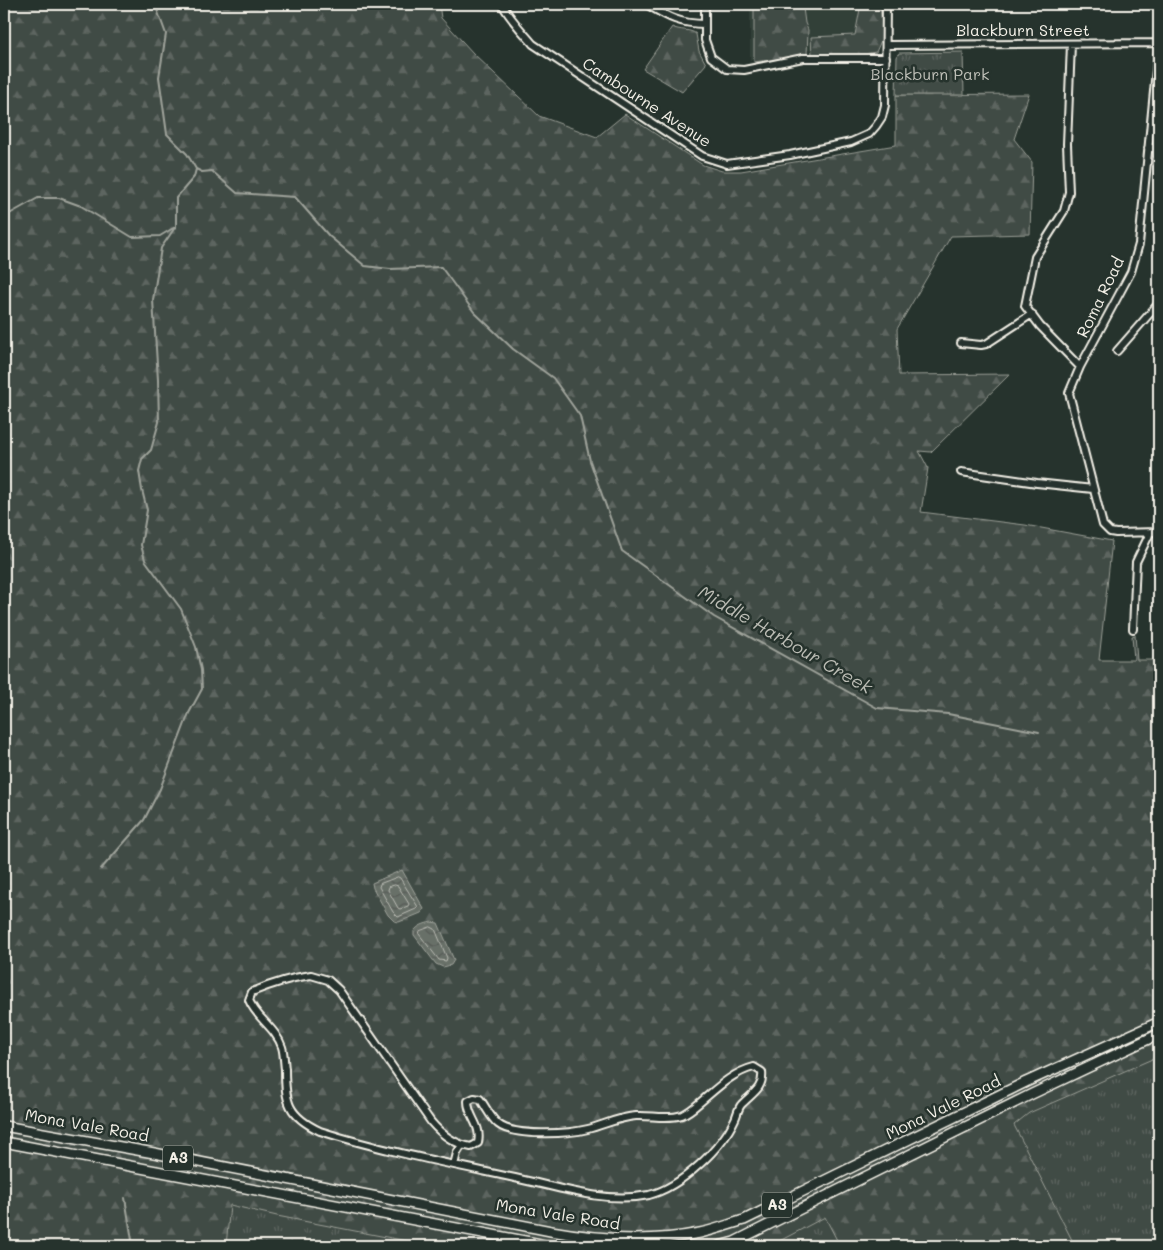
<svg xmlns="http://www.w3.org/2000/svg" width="1163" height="1250" viewBox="0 0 1163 1250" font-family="Mali,sans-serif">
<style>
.built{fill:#333f39}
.forest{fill:url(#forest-firs);stroke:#9a9e96}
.park{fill:url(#park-tufts);stroke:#9a9e96}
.water{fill:url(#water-waves);stroke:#9fa39b}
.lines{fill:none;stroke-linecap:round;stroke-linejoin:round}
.shore{stroke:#bcbdb5;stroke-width:1}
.stream{stroke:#9fa39b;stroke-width:2}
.minor-casing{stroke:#f4f1e8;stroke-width:10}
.highway-casing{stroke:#f4f1e8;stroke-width:12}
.minor{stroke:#26332d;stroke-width:6}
.highway{stroke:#26332d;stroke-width:9}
.labels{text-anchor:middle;stroke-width:5;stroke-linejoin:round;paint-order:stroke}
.shield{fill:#26332d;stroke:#b6b8b0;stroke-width:1}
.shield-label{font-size:15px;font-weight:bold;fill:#f4f1e8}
.street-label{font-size:16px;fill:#f4f1e8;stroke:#26332d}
.park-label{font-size:16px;fill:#bebfb7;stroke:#26332d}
.water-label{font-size:18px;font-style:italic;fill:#bcbdb5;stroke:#26332d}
</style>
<defs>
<pattern id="forest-firs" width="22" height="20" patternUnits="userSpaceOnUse" patternTransform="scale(1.25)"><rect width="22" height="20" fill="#414b45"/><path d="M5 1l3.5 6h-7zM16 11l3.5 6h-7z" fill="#5d6560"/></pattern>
<pattern id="park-tufts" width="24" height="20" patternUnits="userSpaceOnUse" patternTransform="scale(1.25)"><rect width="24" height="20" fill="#414b45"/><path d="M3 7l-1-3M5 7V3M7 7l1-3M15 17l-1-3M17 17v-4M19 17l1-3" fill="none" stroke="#5d6560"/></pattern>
<pattern id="water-waves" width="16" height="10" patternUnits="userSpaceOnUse" patternTransform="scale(1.25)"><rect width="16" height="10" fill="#676f68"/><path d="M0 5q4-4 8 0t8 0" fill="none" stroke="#565a55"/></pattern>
</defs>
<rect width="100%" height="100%" fill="#26332d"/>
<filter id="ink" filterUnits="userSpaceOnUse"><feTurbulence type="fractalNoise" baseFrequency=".02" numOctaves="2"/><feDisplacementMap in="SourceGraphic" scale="10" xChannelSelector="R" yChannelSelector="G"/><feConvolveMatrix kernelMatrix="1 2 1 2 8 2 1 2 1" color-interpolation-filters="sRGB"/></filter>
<g filter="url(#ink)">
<path class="built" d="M750,4H878L873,49L805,50L750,60Z"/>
<path class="forest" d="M4,4H439L441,18L473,53L539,116L597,137L625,114L703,165L722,171H741L896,145V95L1029,94L1014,139L1032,162L1030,234L951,236L897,329L899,375L1010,374L931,452L919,451L928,468L921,512L1025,525L1112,541L1099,660H1134L1132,636L1135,635L1137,660H1159V1246H4Z
M754,4H773V6L788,11L803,8L805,23L808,30L807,55L754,62Z
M861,4H880L883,36L876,52L852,56L812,55L811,37L855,35Z
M672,27C679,31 691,29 696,34L699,51L706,64L682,92L643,69Z"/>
<path class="park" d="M963,52L964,95H896L897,57L899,53Z
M1159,1056V1246H1075L1014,1125L1029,1113Z
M230,1205L277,1216L433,1246H226Z
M825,1217L840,1246H770Z"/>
<path class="water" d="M402,870L424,909L421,913L399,922L394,921L388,915L373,888L372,883Z
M431,922L438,923L454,960L451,965L443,967L436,964L414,935V931C419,925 424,924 431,922Z"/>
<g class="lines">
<path class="shore" d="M398,877L400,878L418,907L416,909L398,917L393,912L379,887L380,884Z
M395,885L398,886L409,904L408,906L400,909L398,908L388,890L389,887Z
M431,927L435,929L447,958L446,961L439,960L419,934L420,931Z"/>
<path class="stream" d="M155,4L166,34L159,77L167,134L187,154L196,169L194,177L176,198V226
M196,169L202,172L212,171L237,193L295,197L329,236L365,266L390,269L441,267L474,312L513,349L553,378L580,416L590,461L622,551L714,617L877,708L948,714L1039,732
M4,217L38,198H59L81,206L132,237L160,236L175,227
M101,869L144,820L160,789L189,713L202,689L201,670L196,647L181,609L145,560L141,545L147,510L142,490L139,471L142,459L151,450L159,422L158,380L153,300L161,248L176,226
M125,1198L133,1246"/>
<g class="minor-casing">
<path id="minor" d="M502,4C510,19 522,31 533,44L702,156L727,164L790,155L851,142L869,134L876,126L882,117L885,105L886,4
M646,4C668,17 679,24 705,24
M705,4V40L711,57L727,69L744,70L803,58H886
M1159,40L1139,244L1131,272L1080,367L1069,393L1103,525L1110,532L1116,533L1159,532
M1071,44L1067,144L1069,192L1064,211L1035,257L1025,306L1040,326L1080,367
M887,45L1159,43
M1148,148H1159
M961,343L981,345L986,344L1032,314
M1117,351L1159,303
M961,472L1037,483L1093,489
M1133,629L1136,562L1150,533
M311,975L328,980L339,990L431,1122C442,1135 454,1144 471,1147L478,1143C482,1124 468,1118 468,1101L474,1098L480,1099C486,1107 490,1117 498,1124C514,1137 568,1134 588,1129C604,1125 619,1117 636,1116C651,1115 667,1120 682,1115C690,1112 697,1105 704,1099C719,1086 734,1072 754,1067L762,1072C764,1089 751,1094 741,1105C738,1109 737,1115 735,1119C722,1148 681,1187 649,1195C605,1204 558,1187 515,1178C450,1164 383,1151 320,1131C288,1116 285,1102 285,1069C284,1062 284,1053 282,1047C276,1028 256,1018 249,1000L252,992C271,984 290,978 311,975Z
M454,1165L457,1153L462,1145"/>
</g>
<g class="highway-casing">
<path id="highway" d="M4,1126L154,1153L551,1231C601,1240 650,1243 700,1233C715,1230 730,1224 744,1220L1026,1082L1159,1022
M4,1142L551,1246
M719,1246L734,1242L770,1224L1032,1094L1159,1034"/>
</g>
<use href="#minor" class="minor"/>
<use href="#highway" class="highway"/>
</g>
</g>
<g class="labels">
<g class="shield">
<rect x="163" y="1145.5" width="30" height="25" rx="4"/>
<rect x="762" y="1192.5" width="30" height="25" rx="4"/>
</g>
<g class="shield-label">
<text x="178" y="1163">A3</text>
<text x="777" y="1210">A3</text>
</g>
<g class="street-label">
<text x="1023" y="36">Blackburn Street</text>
<text transform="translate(647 102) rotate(33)" y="6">Cambourne Avenue</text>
<text transform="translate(1100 297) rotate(-64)" y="6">Roma Road</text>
<text transform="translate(943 1107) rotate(-26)" y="6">Mona Vale Road</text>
<text transform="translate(87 1125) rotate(10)" y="6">Mona Vale Road</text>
<text transform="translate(558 1214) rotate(9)" y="6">Mona Vale Road</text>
</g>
<g class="park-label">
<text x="930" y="80">Blackburn Park</text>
</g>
<g class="water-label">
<text transform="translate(785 640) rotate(30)" y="6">Middle Harbour Creek</text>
</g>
</g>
<rect width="1163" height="1250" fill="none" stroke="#26332d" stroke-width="20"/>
<rect x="10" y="10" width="1143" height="1230" fill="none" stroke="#f4f1e8" stroke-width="2" filter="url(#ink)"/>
</svg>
